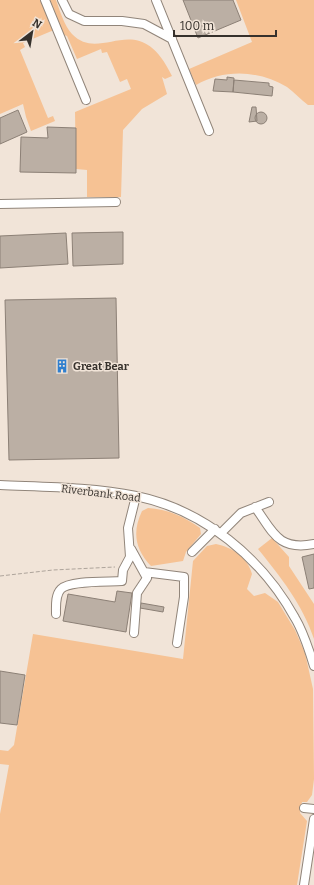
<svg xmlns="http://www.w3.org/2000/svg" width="314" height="885" viewBox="0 0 314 885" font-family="Bitter,serif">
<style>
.green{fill:#f6c294}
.building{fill:#bbafa4;stroke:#8c8076}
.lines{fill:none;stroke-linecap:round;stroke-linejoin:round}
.minor-casing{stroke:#91857a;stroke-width:10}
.path{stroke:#aea49b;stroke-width:1;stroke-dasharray:4 2;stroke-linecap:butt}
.minor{stroke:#fff;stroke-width:8}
.labels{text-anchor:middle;stroke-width:3;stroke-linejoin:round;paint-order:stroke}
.poi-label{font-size:11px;font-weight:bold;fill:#36312c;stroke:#f1e4d8;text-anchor:start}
.street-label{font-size:11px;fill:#36312c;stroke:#f1e4d8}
</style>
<rect width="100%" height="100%" fill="#f1e4d8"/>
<path class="green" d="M0,0H41L54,30L23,43L25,47L20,50L48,118L53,116L55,121L31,131L26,117L23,104L0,114Z
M50,0H56C60,11 64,25 72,34C102,65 138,5 172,76L165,79L162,77L167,94L142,109L123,130L121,197H87V170L76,169L75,112L131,89L127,79L120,82L107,52L102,53L101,49L77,59L67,36L64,35Z
M236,0H314V105H308C301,100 294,92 287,87C259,70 224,69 196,85L189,69L252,42Z
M148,508C167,509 185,517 200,528L201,534L186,552L183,561L151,566C135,549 132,532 142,511Z
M272,538L289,557V566L314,604V639C303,605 280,576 258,549Z
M216,544C232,547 248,558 252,574L247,589L254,596L265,593L278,602L295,630L305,653L313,689L314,779L312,795L307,802H302L300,813L307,821L297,885H0V814L9,765L0,764V750L8,751L14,745L33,634L183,659L193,561L207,546Z"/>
<path class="building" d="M183,0H233L241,20L198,38Z
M227,77L234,78L233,92L213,91L215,79L227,80Z
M234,80L269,83V86L273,87L272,96L233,92Z
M252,107H256L257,121L249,122Z
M18,110L27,132L0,144V118Z
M255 118a6 6 0 1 1 12 0a6 6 0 1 1-12 0Z
M47,127L76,128V173L20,172L21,137L48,138Z
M123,232V264L73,266L72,233Z
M66,233L68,264L0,268V236Z
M116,298L119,458L9,460L5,300Z
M314,554V588L309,589L302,557Z
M117,591L132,593L126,632L63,621L68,594L115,602Z
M141,603L164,607L163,612L140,608Z
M0,671L25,675L17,725L0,723Z"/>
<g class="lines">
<g class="minor-casing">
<path id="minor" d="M45,0L86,100
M62,0L69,14L84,21H122L144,24L172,39
M156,0L209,131
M0,204L116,202
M0,485C45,487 92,487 136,496C204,510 262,558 295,618C304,633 309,650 314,666
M255,507C273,532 278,551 314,544
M221,533L241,513L269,502
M131,549L147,578L137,593L134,633
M192,552L215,529
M144,572L184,577V597L177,643
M56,614C56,606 55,595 61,589C70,580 108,582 122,581L123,570L130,557L128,528L136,496
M304,808L314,809
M304,885L314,819"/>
</g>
<path class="path" d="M0,576L53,570L115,567"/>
<use href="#minor" class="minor"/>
</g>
<defs>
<g id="building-bare" transform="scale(1.08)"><path d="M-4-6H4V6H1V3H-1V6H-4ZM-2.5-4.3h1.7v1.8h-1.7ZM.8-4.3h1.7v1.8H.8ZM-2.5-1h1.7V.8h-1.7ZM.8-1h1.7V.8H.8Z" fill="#307fce" stroke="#f1e4d8" stroke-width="2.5" paint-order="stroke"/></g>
</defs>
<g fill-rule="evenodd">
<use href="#building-bare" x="62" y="366"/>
</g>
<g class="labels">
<g class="poi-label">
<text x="73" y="370">Great Bear</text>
</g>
<g class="street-label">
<text transform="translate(101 493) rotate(7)" y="4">Riverbank Road</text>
</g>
</g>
<g transform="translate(32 32) rotate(31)" stroke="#f1e4d8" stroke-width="3" paint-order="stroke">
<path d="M0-3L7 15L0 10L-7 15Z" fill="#36312c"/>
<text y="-6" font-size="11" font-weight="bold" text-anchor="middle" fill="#36312c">N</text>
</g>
<path d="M174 30v6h102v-6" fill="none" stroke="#36312c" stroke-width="2"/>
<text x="180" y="30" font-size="12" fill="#36312c" stroke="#f1e4d8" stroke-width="3" paint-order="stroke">100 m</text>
</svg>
